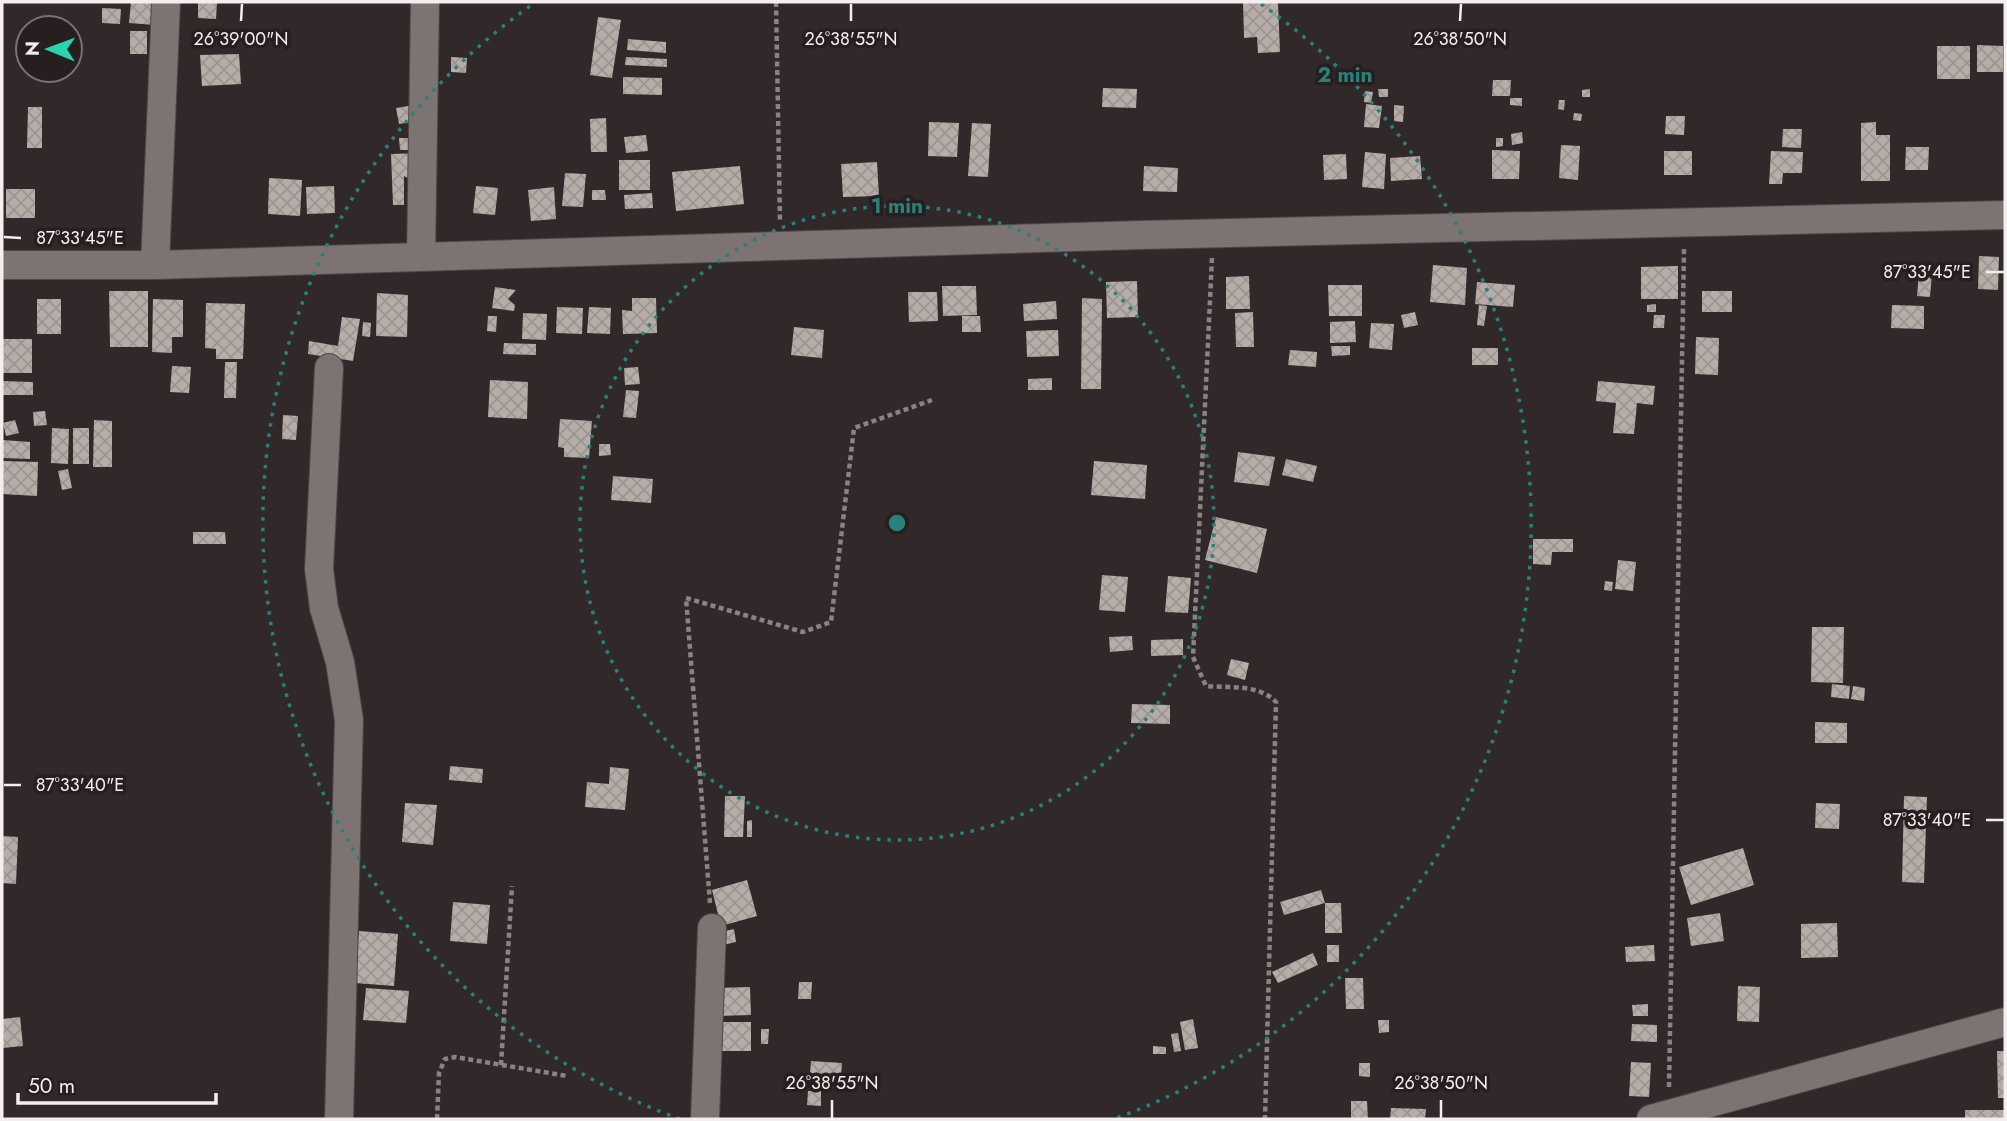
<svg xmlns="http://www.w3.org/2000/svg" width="2007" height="1121" viewBox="0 0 2007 1121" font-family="Jost,sans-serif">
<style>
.building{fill:url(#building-cross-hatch)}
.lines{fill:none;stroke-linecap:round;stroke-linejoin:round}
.minor-casing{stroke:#4e4746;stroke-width:30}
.path{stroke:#8a8383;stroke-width:4.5;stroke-dasharray:5 3.5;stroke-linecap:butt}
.minor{stroke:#7c7372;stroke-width:28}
.ticks{fill:none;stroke:#f4eeee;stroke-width:2.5}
.ring{fill:none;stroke:#26827b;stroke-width:3.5;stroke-dasharray:3.5 7}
.ticks-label{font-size:18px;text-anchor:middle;fill:#f4eeee;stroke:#271f1f;stroke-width:7;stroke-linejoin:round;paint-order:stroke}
.centre{fill:#26827b;stroke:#271f1f;stroke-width:3.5}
.ring-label{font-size:21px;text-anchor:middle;font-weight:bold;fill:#26827b;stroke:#271f1f;stroke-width:7;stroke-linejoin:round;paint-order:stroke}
</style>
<defs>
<pattern id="building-cross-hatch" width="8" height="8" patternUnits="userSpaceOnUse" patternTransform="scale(1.75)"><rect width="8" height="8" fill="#b6ada8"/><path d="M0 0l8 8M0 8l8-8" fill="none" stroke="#9b9490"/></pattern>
</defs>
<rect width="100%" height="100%" fill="#312929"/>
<path class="building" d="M131,2H156L155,25L129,23Z
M198,2H217L216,19L198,18Z
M1243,2H1278L1280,52L1258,53L1257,37L1244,38Z
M102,8L121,9L120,24L102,23Z
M598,17L621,20L612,78L590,75Z
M130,31H147V54H130Z
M628,39L666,42V53L627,50Z
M1977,45L2003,46V72H1977Z
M1937,46H1970V79H1937Z
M239,54L241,84L202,86L200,55Z
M451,57L467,58L466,73L451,72Z
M626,57L667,59V67L625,65Z
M623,77L662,78V95L623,94Z
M1493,80H1511L1510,96H1492Z
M1103,88L1137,89L1136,108L1102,107Z
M1378,89H1388V97H1379Z
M1590,89V97H1582V90Z
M1365,91L1373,92L1371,103L1364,102Z
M1510,98H1522V106L1510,105Z
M1559,100H1565L1564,110L1558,109Z
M1366,104L1382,106L1379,128L1364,127Z
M415,105L417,121L399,124L396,108Z
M1394,105L1404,106L1403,122L1394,121Z
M28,107H42V148H27Z
M1574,113L1582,114L1581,121L1573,120Z
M1666,116H1685L1684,135L1665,134Z
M606,118L607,152H591L590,119Z
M929,122L959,123L957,157L928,156Z
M1876,122V135H1890V181H1861V123Z
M972,123L991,124L988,177L968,176Z
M1783,129H1802L1801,148L1782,147Z
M1522,132L1523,143L1512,145L1511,134Z
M646,135L648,151L626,153L624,137Z
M399,138H415L416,150H400Z
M1496,138H1503V146L1496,147Z
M1561,145L1580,146L1578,180L1559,178Z
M1906,147H1929L1928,170H1905Z
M1492,150L1520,151L1519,179H1492Z
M1664,151H1692V175H1664Z
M1771,151L1803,152L1802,173H1783L1782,184H1769Z
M1365,152L1386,154L1384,189L1362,187Z
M421,153L422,185L404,176V205H393L391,154Z
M1346,154L1347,179L1324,180L1323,155Z
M1420,156L1422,179L1391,181L1390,158Z
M619,160H650V190H619Z
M877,162L879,196L843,197L841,164Z
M740,166L744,204L676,211L672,172Z
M1144,166L1178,168L1177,192L1143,191Z
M565,173L586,174L583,207L562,206Z
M269,178L302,180L300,216L268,214Z
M334,186L335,213L307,214L306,187Z
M476,186L498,188L495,215L473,213Z
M554,187L556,219L531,221L528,190Z
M6,189H35V218H6Z
M592,190H605L606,200H592Z
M652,193L653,208L625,209L624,195Z
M1979,256L1999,257L1998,290L1978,289Z
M1433,265L1467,268L1465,305L1430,302Z
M1678,266V299H1641V267Z
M1919,273L1932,274L1930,297L1917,296Z
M1249,276L1250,309H1226V277Z
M1137,281L1138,317L1107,318L1106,282Z
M1477,282L1515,285L1513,307L1475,304Z
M1328,285H1362V316H1329Z
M942,286H976L977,315L943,316Z
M495,287L516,290L508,299L515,305L514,311L492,308Z
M109,291H148V347H110Z
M1702,291H1732V312H1702Z
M908,292H937L938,321L909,322Z
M377,293L408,295L407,337L376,336Z
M632,298H656L657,333L623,334L622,310L632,311Z
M1082,298L1102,299L1101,389H1081Z
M37,299H61V334H37Z
M153,299L183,300V337H172V353L152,352Z
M1056,301L1057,319L1024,321L1023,304Z
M206,303L245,304L243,359H216V349L205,348Z
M1656,304V312H1647V305Z
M1479,305L1487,306L1484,326L1477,325Z
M1892,305L1924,306V329L1891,328Z
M557,307L583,308L582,334L556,333Z
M589,307L611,308L610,334L587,333Z
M1253,312L1254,347H1236L1235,313Z
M1415,312L1418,325L1404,328L1401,315Z
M523,313L547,314L546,340L522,339Z
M1654,315H1665L1664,328H1653Z
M488,316H497L496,332L487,331Z
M962,316H980L981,332H962Z
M342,317L360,319L353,361L308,354L309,341L338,346Z
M1355,321L1356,342L1330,343V322Z
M363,322L371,323L370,337L362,336Z
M1371,323L1394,324L1392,350L1369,348Z
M794,327L824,330L822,358L791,355Z
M1058,330L1059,356L1027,357L1026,331Z
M1696,337L1719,338L1718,375L1695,374Z
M2,339H32V373H2Z
M504,343L536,344V355L503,354Z
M1331,346H1350V355L1332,356Z
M1472,348H1498V365H1472Z
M1290,350L1317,352L1316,367L1288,365Z
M225,362H237L236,398H224Z
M172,366L191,367L189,393L170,392Z
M638,367L640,384L625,385L624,368Z
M1052,378V390H1028V379Z
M490,380L528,382L527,419L488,417Z
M2,381L33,382V395H2Z
M1598,381L1655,386L1653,405L1637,403L1634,434L1613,433L1616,403L1596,401Z
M626,390L639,391L636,418L623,417Z
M45,411L47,425L34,426L33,412Z
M283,415L298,416L296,440L282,439Z
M560,419L592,421L589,458L564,457V448L558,447Z
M15,420L19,433L6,436L3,423Z
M94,420L112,421V467H93Z
M52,428L69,429L68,464L51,463Z
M73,428H89V464H73Z
M2,440L30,442V459L2,458Z
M599,444H610L611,455L599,456Z
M1238,452L1275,457L1269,486L1234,482Z
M1286,459L1317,466L1313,482L1282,475Z
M2,461L38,462L37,496L2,494Z
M1094,461L1147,465L1145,499L1091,495Z
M68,469L72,488L62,490L58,471Z
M613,476L653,479L651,503L611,500Z
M1216,517L1267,529L1257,573L1205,560Z
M193,532H225L226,544H193Z
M1533,539H1573V552H1552L1551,565L1533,564Z
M1618,560L1636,562L1633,591L1615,589Z
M1102,575L1128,577L1125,612L1099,610Z
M1168,576L1191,578L1188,613L1165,612Z
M1605,581L1613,582L1612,591L1604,590Z
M1812,627H1844L1843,683L1811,682Z
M1132,636L1133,650L1110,652L1109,637Z
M1183,639V655L1151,656V640Z
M1231,659L1249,663L1245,680L1227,675Z
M1832,684L1850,686L1849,699L1831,697Z
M1853,686L1865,688L1864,701L1851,699Z
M1132,704L1170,705V724L1131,723Z
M1815,722L1847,723V743H1815Z
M450,766L483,769L482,783L449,780Z
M610,767L629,769L625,810L585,807L587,782L609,784Z
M725,796H745L743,837H724Z
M1904,796L1927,797L1924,883L1902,882Z
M405,803L437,805L433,845L402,842Z
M1816,803L1840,804L1839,829L1815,828Z
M752,820V837H747V821Z
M2,836L18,837L16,884L2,883Z
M1743,848L1754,885L1691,905L1679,867Z
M747,880L757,916L721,926L712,890Z
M1321,890L1325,903L1284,915L1280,902Z
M453,902L490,905L487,944L450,941Z
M1325,903H1341L1342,933H1325Z
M1720,913L1724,941L1691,946L1687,918Z
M1837,923L1838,957L1801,958V924Z
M734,929L736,942L718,946L716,933Z
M359,931L398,934L394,986L355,983Z
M1327,945H1339V962H1327Z
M1654,945L1655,961L1626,962L1625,947Z
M1313,953L1318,965L1278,983L1272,972Z
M1345,978H1363L1364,1009H1346Z
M799,982H812L811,999H798Z
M1738,986L1760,987L1759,1022L1737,1021Z
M750,987L751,1015L717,1016L716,988Z
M366,988L409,991L406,1023L363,1020Z
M1648,1004V1016H1633L1632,1005Z
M20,1017L23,1046L2,1048V1019Z
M1193,1019L1198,1048L1185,1050L1180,1022Z
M1378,1020H1389V1032L1379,1033Z
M715,1022H751V1051H716Z
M1632,1024L1657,1025V1042L1631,1041Z
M761,1029H769L768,1044H761Z
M1178,1033L1181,1051L1174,1052L1171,1034Z
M1153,1046L1166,1047V1054H1153Z
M1997,1051H2005V1098H1998Z
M811,1061L842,1063L840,1088L809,1086Z
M1631,1062L1651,1063L1649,1097L1629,1096Z
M1359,1063H1370V1077L1359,1076Z
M808,1091H821V1106L807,1105Z
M1351,1101H1367L1368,1119H1351Z
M1391,1108L1426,1109L1425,1119H1390Z
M1965,1110H2005V1119H1965Z"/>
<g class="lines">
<g class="minor-casing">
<path id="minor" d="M421,257L425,2
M2,265H155L1141,235L2005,215
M155,265L166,2
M329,368L319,569L324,608L340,662L349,720L339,1119
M705,1119L712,928
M1651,1119L2005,1022"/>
</g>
<path class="path" d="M776,2L780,221
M1212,258L1193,657L1206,686C1230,688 1259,684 1276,702L1265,1119
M710,903L686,598L803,632L831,622L854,428L932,400
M501,1065L512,886
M1669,1087L1684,249
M437,1119L439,1073L445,1059L455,1057L567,1076"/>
<use href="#minor" class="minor"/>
</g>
<path class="ticks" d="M241,21L242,4M851,21V4M1460,21L1461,4M4,237L21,238M1986,272H2004M4,785H21M1986,820H2004M832,1118V1100M1441,1118V1100"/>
<g class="ring">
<circle cx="897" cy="523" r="317"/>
<path d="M680 1119A634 634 0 0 1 533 4M1261 4A634 634 0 0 1 1114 1119"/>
</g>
<g class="ticks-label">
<text x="241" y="45">26°39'00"N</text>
<text x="851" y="45">26°38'55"N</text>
<text x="1460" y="45">26°38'50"N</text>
<text x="80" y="244">87°33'45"E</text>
<text x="1927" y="278">87°33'45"E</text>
<text x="80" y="791">87°33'40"E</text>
<text x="1927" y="826">87°33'40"E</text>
<text x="832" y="1089">26°38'55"N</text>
<text x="1441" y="1089">26°38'50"N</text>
</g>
<circle cx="897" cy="523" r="10" class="centre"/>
<g class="ring-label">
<text x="1345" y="82">2 min</text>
<text x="897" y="213">1 min</text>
</g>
<rect width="2007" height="1121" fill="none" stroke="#f4eeee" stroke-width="7"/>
<g transform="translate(49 49) rotate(271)"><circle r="33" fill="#271f1f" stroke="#797272" stroke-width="2"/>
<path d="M0-5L12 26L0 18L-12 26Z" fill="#29d5ac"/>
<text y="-10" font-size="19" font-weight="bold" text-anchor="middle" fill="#f4eeee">N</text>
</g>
<path d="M18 1093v10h198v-10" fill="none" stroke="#f4eeee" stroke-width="3.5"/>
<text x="28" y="1093" font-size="21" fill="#f4eeee" stroke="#271f1f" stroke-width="5" paint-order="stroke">50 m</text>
</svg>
